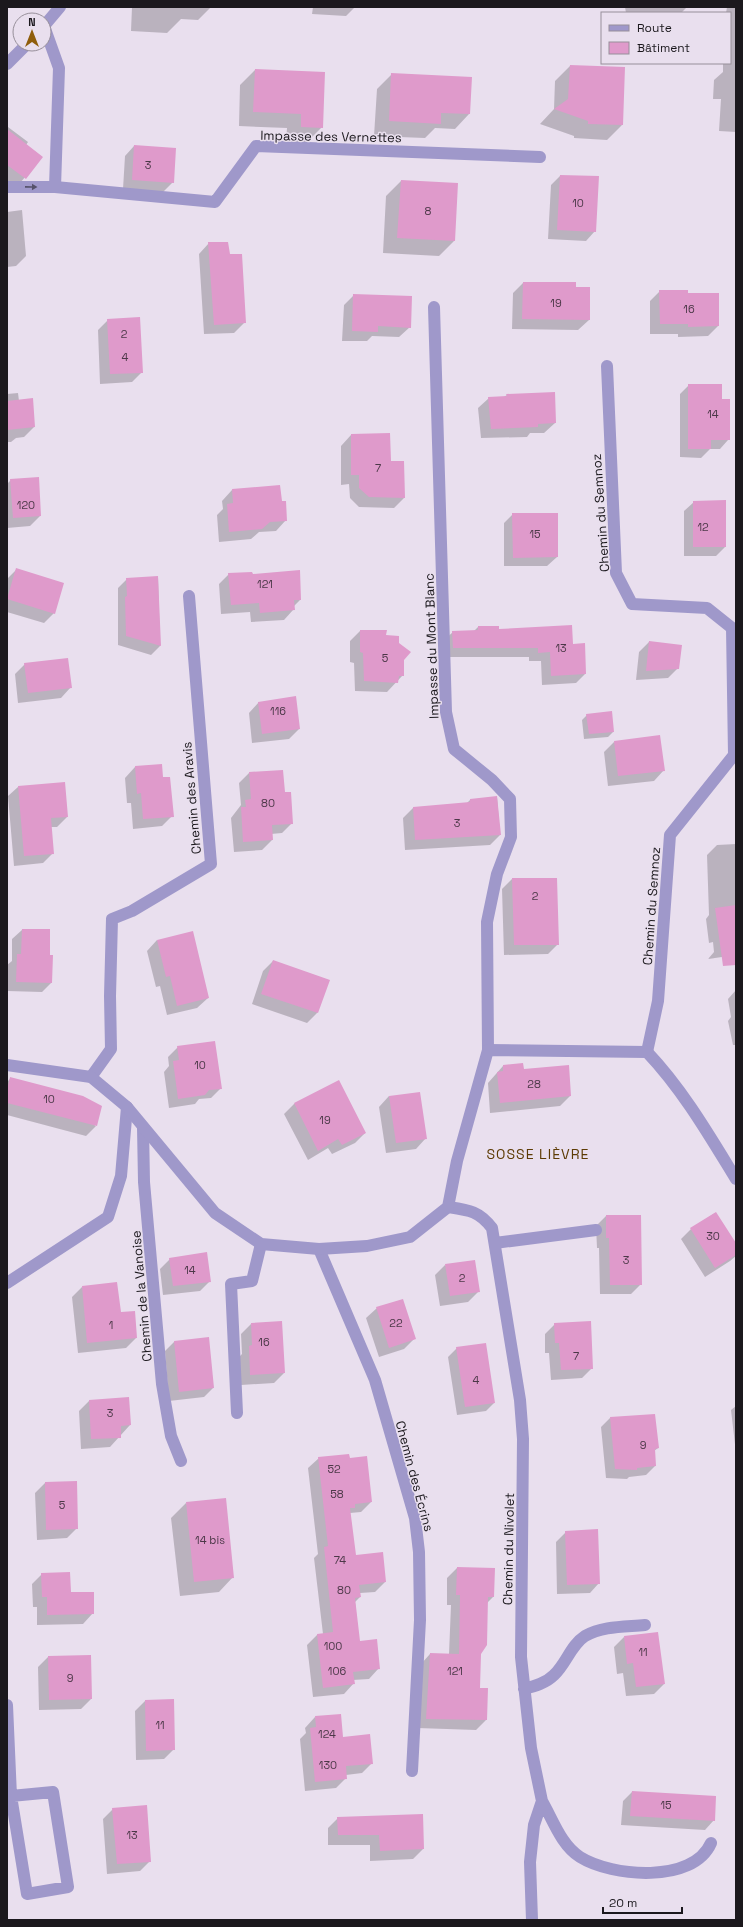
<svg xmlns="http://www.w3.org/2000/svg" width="743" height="1927" viewBox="0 0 743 1927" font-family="'Space Grotesk',sans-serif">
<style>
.shadow{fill:#0003}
.building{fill:#df9acb}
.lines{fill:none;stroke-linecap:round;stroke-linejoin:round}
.service{stroke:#9f98ca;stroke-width:12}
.minor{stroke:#9f98ca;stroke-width:12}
.tertiary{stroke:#9f98ca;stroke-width:12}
.oneway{fill:#56526b}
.labels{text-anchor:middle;stroke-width:3;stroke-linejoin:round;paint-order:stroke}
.number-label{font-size:11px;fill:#4c3848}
.street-label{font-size:13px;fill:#1b181d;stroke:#e9dfee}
.neighbourhood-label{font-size:14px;letter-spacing:1px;fill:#5d3b04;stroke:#e9dfee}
</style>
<rect width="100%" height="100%" fill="#e9dfee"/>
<path class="shadow" d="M132,7H211L198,20L181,19L167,33L131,31Z
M313,7H355L346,16L312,14Z
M625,7H687L681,13H626Z
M727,7H736V132L719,131L721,99H713L714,80L723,72V63H730V13H726Z
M570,66L622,125L607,140L574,138V136L540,124L554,109L555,81Z
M255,70L322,127L307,142H286L287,128L239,126L240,85Z
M392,74L471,78L469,114L455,129L435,128L425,138L374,136L377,89Z
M8,127L28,142L26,145L42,157L15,189H7Z
M134,146L173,182L163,192L123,189L125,156Z
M560,176L595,231L586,241L548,239L551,185Z
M401,181L457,184L454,241L439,256L383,253L386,196Z
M22,210L26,256L16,266L7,267V212Z
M209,243L244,323L234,333L204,334L199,254Z
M523,283L575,288L589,320L578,330L512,329L513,293Z
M660,291L687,294L718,326L708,336L678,337V334H650V301Z
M354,295L410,327L399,337L372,336L367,341H342L344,305Z
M108,320L142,372L132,382L100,384L98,330Z
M689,385L721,400H729L728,440L720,449H710L701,458L680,457V394Z
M18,393L19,401L34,427L24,437L16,438L11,442H7V394Z
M507,395L555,423L544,433H530L527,437L481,438L478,408L489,398L504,397Z
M351,435L390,462L404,498L394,508L359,507L350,498L349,484L341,485V446Z
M38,478L40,516L30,526L7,528V484L11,480Z
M232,490L281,502L286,520L276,531L259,532L251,539L219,542L217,515L223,509L222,501Z
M694,502L725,547L716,556H684V511Z
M513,514L557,557L547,566H504V523Z
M16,570L54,613L44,623L7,612V579Z
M229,574L252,575L300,600L293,607V610L284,620L251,622L250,612L221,614L219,584Z
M158,577L160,646L151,655L118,645V588L127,579Z
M478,627L572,645L585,674L576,683L542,685L541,661H529V657H444L443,641L453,632L474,631Z
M360,631L385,636L398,643L403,660V675L387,692L355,691L354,663L350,662V641Z
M649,642L678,668L668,678L636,680L639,652Z
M25,664L71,687L61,698L18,703L15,674Z
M259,702L299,729L289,739L252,743L249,713Z
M587,715L613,732L608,737L584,739L582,720Z
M614,742L664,770L654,781L608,786L604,752Z
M161,765L162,778L172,816L162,826L133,829L131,803H127L125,778L135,767Z
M249,773L284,793L292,823L282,833L271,834L272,840L262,850L234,852L231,818L241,805L239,783Z
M18,787L67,817L57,827H51L53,853L43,863L14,866L8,796Z
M497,797L500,835L490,845L405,850L403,818L413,808L466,804L470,800Z
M736,844V955L708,959L714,952L713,942L709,943L706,919L709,915L707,855L717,845Z
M512,879L558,944L548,954L504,955L502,889Z
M22,930H49V956L52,982L42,992L7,991V965L12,961V939Z
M157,940L208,998L197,1008L167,1015L160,986L156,987L147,951Z
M273,961L328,980L317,1013L307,1023L252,1004L263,971Z
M736,990V1045H733L728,1021L731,1017L728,999Z
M178,1047L221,1088L211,1098L199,1099L195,1104L169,1108L164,1072L169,1066L168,1057Z
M522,1064L523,1070L570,1096L560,1106L490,1113L488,1083L503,1066Z
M11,1078L96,1126L86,1136L7,1115V1082Z
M339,1082L365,1133L355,1143L332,1154L328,1148L308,1160L284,1114L294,1104Z
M389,1096L426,1138L416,1149L386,1153L379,1107Z
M715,1213L736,1245V1256L730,1261L705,1277L681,1239L691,1229Z
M606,1216L641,1284L631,1294H600L599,1248H597L596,1226Z
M170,1259L210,1281L200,1291L163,1295L160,1269Z
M445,1265L478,1292L468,1302L440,1306L435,1275Z
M82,1287L120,1313L136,1338L126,1348L78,1353L72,1297Z
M377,1308L414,1339L404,1349L379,1357L366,1318Z
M251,1324L284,1373L274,1383L241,1385L239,1357L242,1354L241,1334Z
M555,1324L592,1368L582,1378L551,1380L549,1353H545V1334Z
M208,1338L213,1388L204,1397L169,1401L165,1351L174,1342Z
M457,1348L494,1403L486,1411L457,1415L448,1357Z
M89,1401L130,1425L110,1447L81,1449L79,1411Z
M736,1406V1453L731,1410Z
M610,1418L658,1448L654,1451L655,1466L646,1475L629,1477L627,1479L606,1478L601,1427Z
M319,1458L371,1502L361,1512L350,1513L355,1556L385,1582L375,1592L360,1593V1597L355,1602L359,1642L379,1668L369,1679L353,1680L354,1683L344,1694L313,1697L307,1645L317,1635L323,1634L314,1558L318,1554L308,1468Z
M45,1483L77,1528L67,1538L37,1540L35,1493Z
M186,1503L233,1577L219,1592L180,1596L171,1518Z
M566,1532L599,1583L590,1593L557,1594L556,1542Z
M457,1568L493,1597L487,1603L480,1654L479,1689H487L486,1720L476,1730L417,1728L421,1664L430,1654H449L451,1605H447V1578Z
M42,1574L70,1593L93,1613L83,1624L37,1625V1607H33L32,1584Z
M624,1637L664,1684L654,1694L626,1696L623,1673L617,1674L614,1647Z
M48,1657L91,1699L81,1709L39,1710L38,1667Z
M145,1701L174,1749L164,1759L136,1760L135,1711Z
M315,1717L372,1763L362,1773L346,1775V1778L336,1788L305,1791L300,1739L306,1733L305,1728Z
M632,1792L715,1797L714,1820L705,1830L621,1825L623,1801Z
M113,1809L150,1861L140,1871L107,1874L103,1819Z
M338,1818L423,1849L413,1859L370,1861V1845H328V1828Z"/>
<path class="building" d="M570,65L625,67L623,125L588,124V121L554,109L568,99Z
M255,69L325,72L323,128L301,127V114L253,112Z
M391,73L472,77L470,114L441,113V124L389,121Z
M7,129L43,157L26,179L7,165Z
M134,145L176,148L174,183L132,180Z
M560,175L599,176L596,232L557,230Z
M401,180L458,183L455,241L397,238Z
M208,242H228L230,254H242L246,323L214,325Z
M523,282H576V287H590V320L522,319Z
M659,290H688V293H719V326L688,327V324H660Z
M353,294L412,296L411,328L378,326V332L352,331Z
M140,317L143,373L110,374L107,319Z
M688,384H722V399H730V440H711V449H688Z
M555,392L556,423L538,424V427L491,429L488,397L507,396L506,394Z
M33,398L35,427L7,430V401Z
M390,433L391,461H404L405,498L369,497L359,488V475H351V434Z
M39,477L41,516L13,518L10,479Z
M280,485L282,501H286L287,521L270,522L262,529L229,532L227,504L233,503L232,489Z
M726,500V547H693V501Z
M512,513H558V557L513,558Z
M16,568L64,583L55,614L7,599Z
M300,570L301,600H294L295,610L260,613L259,603L231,605L228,573L252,572L253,574Z
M158,576L161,646L126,636L125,597L127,596L126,578Z
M572,625L573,644L585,643L586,674L551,676L550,652L538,653V648H453L452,631L478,630V626H499V629Z
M360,630H387L386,635L399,636V643L411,652L404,660V676H399L398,683L364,681L363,653L360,652Z
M649,641L682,645L679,669L646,671Z
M68,658L72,688L28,693L24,663Z
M296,696L300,729L262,734L258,702Z
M612,711L614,732L589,734L586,714Z
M660,735L665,771L618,776L614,741Z
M162,764L163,777H170L174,817L143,819L141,793L137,794L135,766Z
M283,770L285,792H291L293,824L272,825L273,840L243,842L241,807H246L245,800L251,799L249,772Z
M65,782L68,817L51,818L54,854L24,856L18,786Z
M497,796L501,835L415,840L413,807L470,802V799Z
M512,878H557L559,945H514Z
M736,905V965L723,966L715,908Z
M22,929H50V955H53L52,983L16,982L17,954H21Z
M193,931L209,998L177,1006L170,976L166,977L157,940Z
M273,960L330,980L318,1013L261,994Z
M215,1041L222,1089L209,1090L205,1095L178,1099L173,1061L179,1060L177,1046Z
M523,1063L524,1069L569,1065L571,1096L500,1103L497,1072L503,1071V1065Z
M10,1077L83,1096L102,1106L97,1126L7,1103V1090Z
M339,1080L366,1133L342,1145L338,1139L318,1151L294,1103Z
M420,1092L427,1139L396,1143L389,1096Z
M716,1212L736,1243V1255L715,1268L690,1228Z
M606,1215H641L642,1285H610L609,1238H606Z
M207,1252L211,1282L173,1286L169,1258Z
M475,1260L480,1292L450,1296L445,1264Z
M117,1282L121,1312L135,1311L137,1338L87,1343L82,1286Z
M403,1299L416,1339L389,1348L376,1307Z
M282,1321L285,1373L250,1375L249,1346L252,1345L251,1323Z
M591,1321L593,1369L561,1370L559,1343H555L554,1323Z
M209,1337L214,1388L179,1392L174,1341Z
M486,1343L495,1403L465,1407L456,1347Z
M129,1397L131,1425L121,1426V1438L91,1439L89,1400Z
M655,1414L659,1448L655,1449L656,1466L637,1468V1470L615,1469L610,1417Z
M349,1454L350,1458L367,1456L372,1502L355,1504V1508H350L356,1555L383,1552L386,1582L359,1585L361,1597L355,1598L360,1641L377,1639L380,1669L353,1672L355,1684L323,1688L317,1634L333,1632L324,1547L328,1546L318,1457Z
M77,1481L78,1529L46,1530L45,1482Z
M226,1498L234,1578L194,1582L186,1502Z
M598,1529L600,1584L567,1585L565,1531Z
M457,1567L495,1568L494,1597H488L487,1645L481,1654L480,1688H488L487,1720L426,1719L430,1653L459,1654L460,1595H456Z
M70,1572L71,1592H94V1614L47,1615V1597H42L41,1573Z
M658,1632L665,1684L636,1687L633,1663L627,1664L624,1636Z
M91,1655L92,1699L49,1700L48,1656Z
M174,1699L175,1750L146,1751L145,1700Z
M341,1714L343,1737L370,1734L373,1764L346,1766L347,1779L315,1782L310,1728L316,1727L315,1716Z
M632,1791L716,1796L715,1821L630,1816Z
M147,1805L151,1862L117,1864L112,1808Z
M423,1814L424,1849L380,1851L379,1835H338L337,1817Z"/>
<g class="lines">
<path class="service" d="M55,187L215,202L256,146L540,157
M434,307L446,712L454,749L492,780L510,799L511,837L497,874L487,922L488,1050
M607,366L616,573L632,604L707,608L732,628L734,755L670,835L658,1001L647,1052
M91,1077L111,1049L110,996L112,919L132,911L211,864L189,596
M143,1127L144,1182L162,1384L171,1436L181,1461
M448,1207C469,1210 479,1211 492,1228L520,1400L523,1439L521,1657L531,1748L542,1801L534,1825L530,1862L532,1920
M495,1243L596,1230
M319,1249L375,1380L415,1518L419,1552L420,1620L412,1771
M7,1283L108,1217L121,1176L127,1107
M237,1413L231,1284L252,1281L261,1244
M524,1689C535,1686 546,1683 554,1675C566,1664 571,1645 585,1636C603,1626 624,1627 645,1625
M7,1705L11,1796L27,1894L68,1887L53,1792L11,1796
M542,1801C553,1820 561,1845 580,1857C612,1877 693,1884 711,1843"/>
<path class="minor" d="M7,187H55L59,68L44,26
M7,1065L91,1077L127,1107L215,1213L261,1244L319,1249L367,1246L410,1237L448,1207L457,1161L488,1050L647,1052C683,1090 709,1135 736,1179"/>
<path class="tertiary" d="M44,26L60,7
M7,64L27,44"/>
</g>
<defs><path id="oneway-solid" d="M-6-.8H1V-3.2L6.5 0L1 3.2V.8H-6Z"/></defs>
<use class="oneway" href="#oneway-solid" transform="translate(31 187) rotate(1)"/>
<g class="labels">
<g class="number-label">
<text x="148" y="169">3</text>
<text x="578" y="207">10</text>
<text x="428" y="215">8</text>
<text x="556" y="307">19</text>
<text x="689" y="313">16</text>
<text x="124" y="338">2</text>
<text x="125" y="361">4</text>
<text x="713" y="418">14</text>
<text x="378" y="472">7</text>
<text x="26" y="509">120</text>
<text x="703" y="531">12</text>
<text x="535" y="538">15</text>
<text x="265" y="588">121</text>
<text x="561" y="652">13</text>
<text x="385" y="662">5</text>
<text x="278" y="715">116</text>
<text x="268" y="807">80</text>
<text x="457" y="827">3</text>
<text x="535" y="900">2</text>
<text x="200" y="1069">10</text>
<text x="534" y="1088">28</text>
<text x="49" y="1103">10</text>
<text x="325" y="1124">19</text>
<text x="713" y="1240">30</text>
<text x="626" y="1264">3</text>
<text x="190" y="1274">14</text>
<text x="462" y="1282">2</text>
<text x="396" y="1327">22</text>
<text x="111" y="1329">1</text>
<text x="264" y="1346">16</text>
<text x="576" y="1360">7</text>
<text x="476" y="1384">4</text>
<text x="110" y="1417">3</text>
<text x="643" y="1449">9</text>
<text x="334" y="1473">52</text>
<text x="337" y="1498">58</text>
<text x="62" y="1509">5</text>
<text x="210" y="1544">14 bis</text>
<text x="340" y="1564">74</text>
<text x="344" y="1594">80</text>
<text x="333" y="1650">100</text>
<text x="643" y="1656">11</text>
<text x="337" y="1675">106</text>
<text x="455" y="1675">121</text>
<text x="70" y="1682">9</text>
<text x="160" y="1729">11</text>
<text x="327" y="1738">124</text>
<text x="328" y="1769">130</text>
<text x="666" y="1809">15</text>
<text x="132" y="1839">13</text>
</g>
<g class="street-label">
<text transform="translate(331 136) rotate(1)" y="5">Impasse des Vernettes</text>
<text transform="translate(600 513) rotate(-94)" y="5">Chemin du Semnoz</text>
<text transform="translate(431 646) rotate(-92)" y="5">Impasse du Mont Blanc</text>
<text transform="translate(191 798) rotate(-95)" y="5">Chemin des Aravis</text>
<text transform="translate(651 906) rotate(-86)" y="5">Chemin du Semnoz</text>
<text transform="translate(141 1296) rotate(-95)" y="5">Chemin de la Vanoise</text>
<text transform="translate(415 1476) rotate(75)" y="5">Chemin des Écrins</text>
<text transform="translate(508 1549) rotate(-89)" y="5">Chemin du Nivolet</text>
</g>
<g class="neighbourhood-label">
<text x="538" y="1159">SOSSE LIÈVRE</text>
</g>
</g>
<rect width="743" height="1927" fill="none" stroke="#1b181d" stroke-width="16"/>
<rect x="601" y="12" width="130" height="52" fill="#e9dfee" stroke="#978f9a"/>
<rect x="609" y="25" width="20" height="6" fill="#9f98ca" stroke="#978f9a"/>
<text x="637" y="32" font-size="12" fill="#1b181d">Route</text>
<rect x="609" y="42" width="20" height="12" fill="#df9acb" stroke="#978f9a"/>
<text x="637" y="52" font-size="12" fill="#1b181d">Bâtiment</text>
<g transform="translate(32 32)"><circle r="19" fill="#e9dfee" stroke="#978f9a"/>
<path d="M0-3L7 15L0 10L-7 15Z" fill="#8f5d0b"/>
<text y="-6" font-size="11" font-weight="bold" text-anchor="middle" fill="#1b181d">N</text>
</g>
<path d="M603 1907v6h79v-6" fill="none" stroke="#1b181d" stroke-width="2"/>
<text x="609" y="1907" font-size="12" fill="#1b181d" stroke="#e9dfee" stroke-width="3" paint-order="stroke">20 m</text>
</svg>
